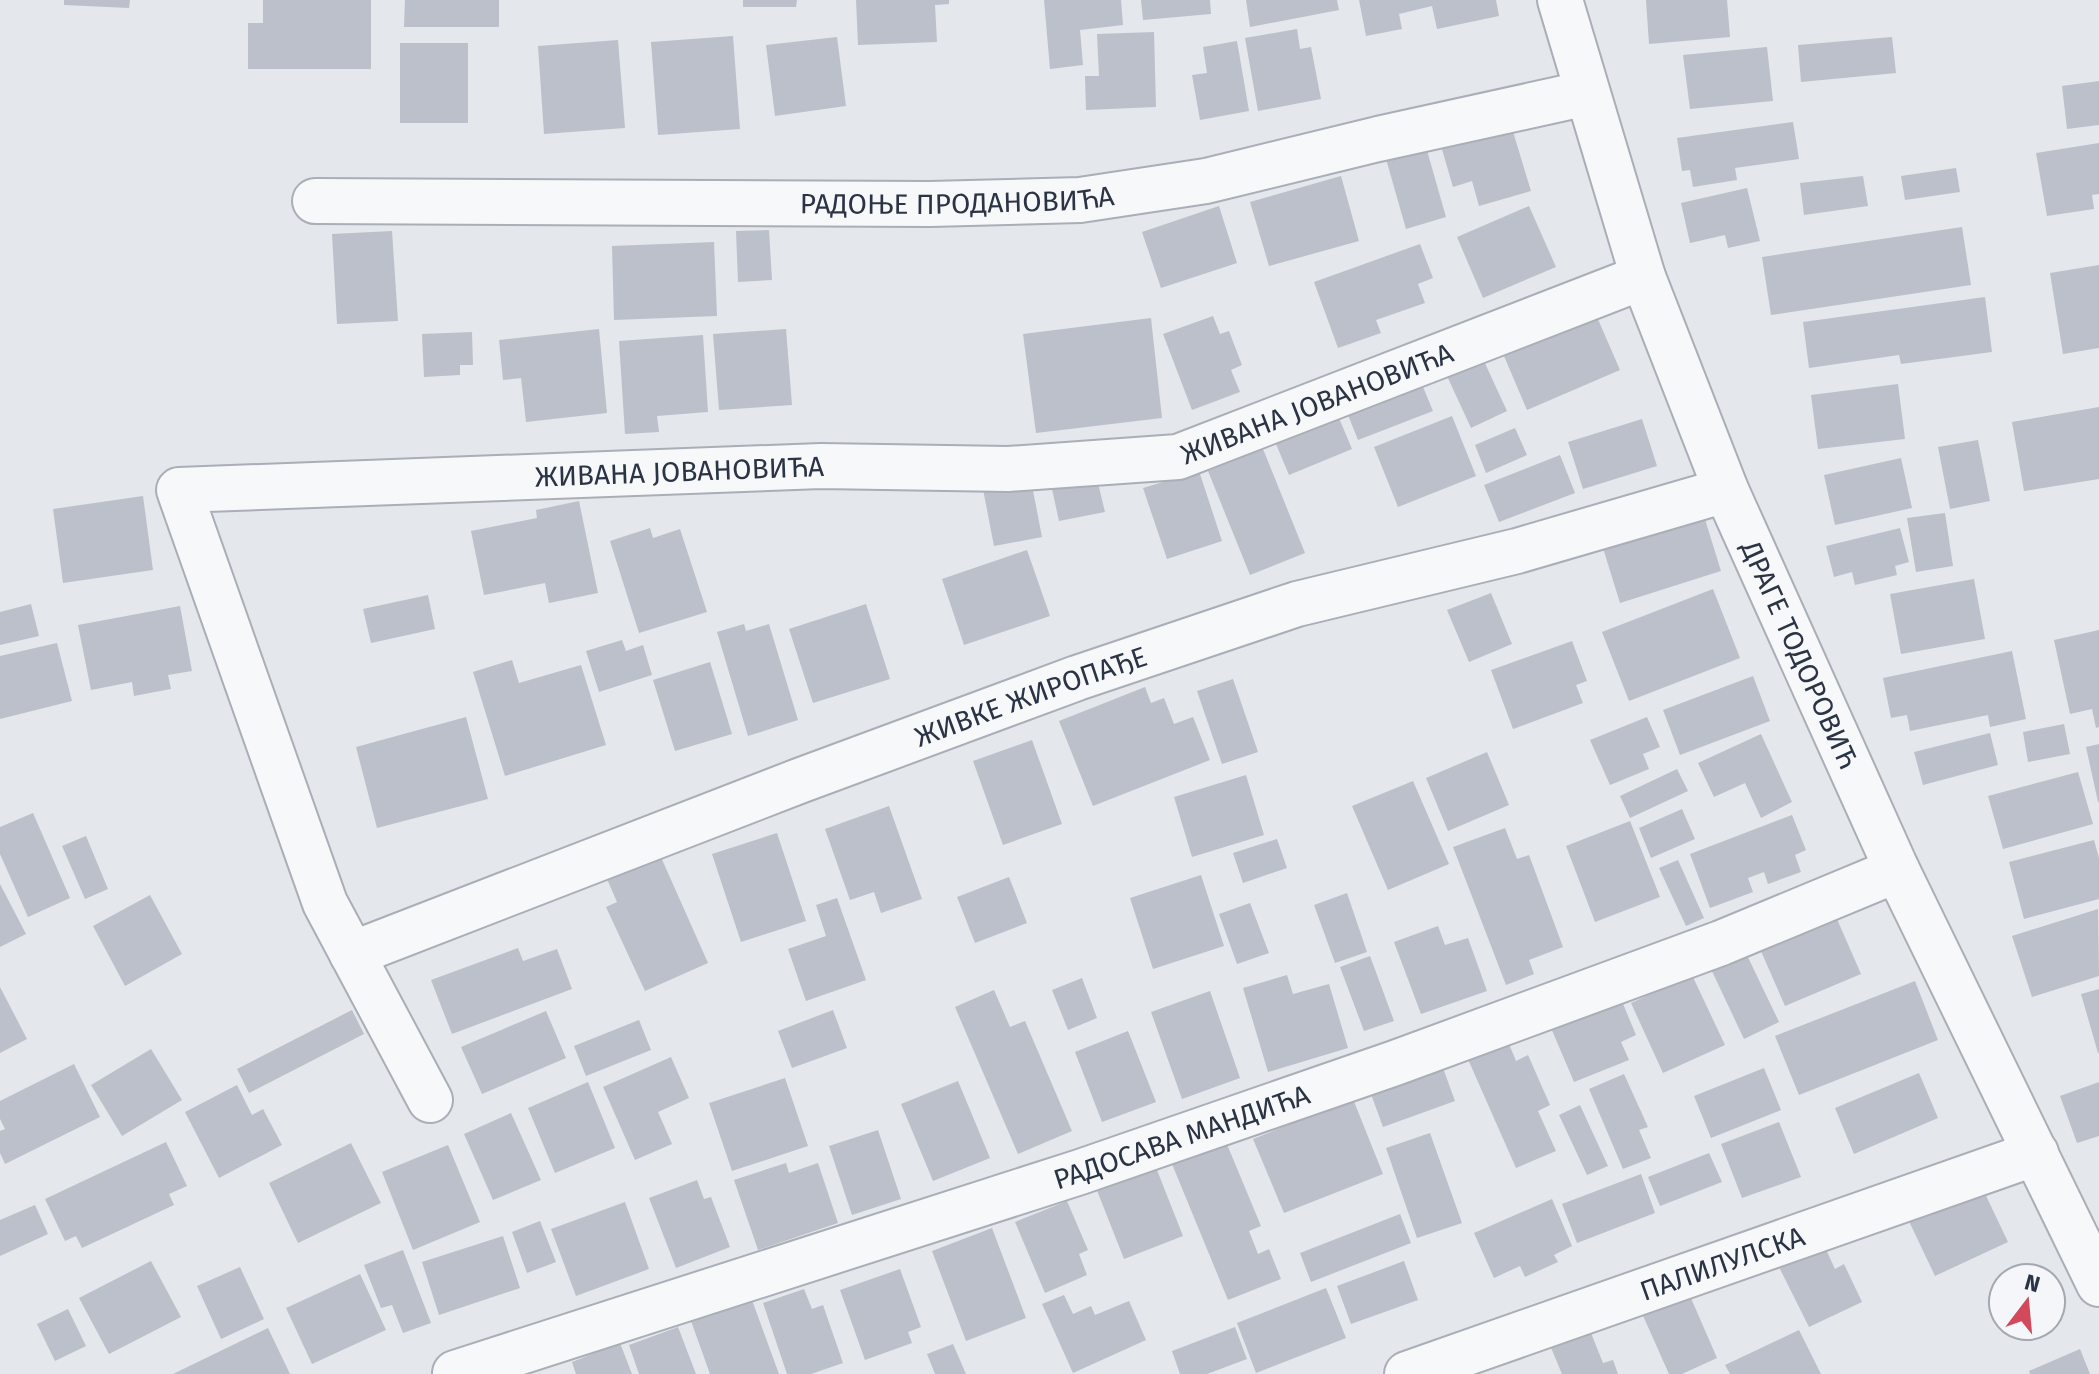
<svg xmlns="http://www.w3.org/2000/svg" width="2099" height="1374" viewBox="0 0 2099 1374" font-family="'Fira Sans',sans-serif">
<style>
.building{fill:#bbc0ca}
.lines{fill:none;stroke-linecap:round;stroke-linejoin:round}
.street-casing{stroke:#a9aeb7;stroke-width:48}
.street{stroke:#f7f8fa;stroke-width:44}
.labels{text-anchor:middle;stroke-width:6;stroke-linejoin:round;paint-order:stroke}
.street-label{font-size:28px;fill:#2b3445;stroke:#f4f6f9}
</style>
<rect width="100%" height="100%" fill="#e4e7ec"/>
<path class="building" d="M64,0H130L129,8L64,5Z
M263,0H371V69H248V23H263Z
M405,0H499V27H404Z
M743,0H797L796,7H743Z
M856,0H949V4L935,5L937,42L858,45Z
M1044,0H1121L1123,25L1080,30L1083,65L1050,69Z
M1141,0H1210L1211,14L1143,20Z
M1246,0H1337L1339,10L1250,27Z
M1359,0H1496L1499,16L1437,29L1432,6L1399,14L1402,29L1366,36Z
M1646,0H1727L1730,37L1649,44Z
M1297,29L1300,49L1311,47L1321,99L1258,111L1245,38Z
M1154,32L1156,107L1086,110L1085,76H1099L1097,34Z
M733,36L740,129L658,135L651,42Z
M837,37L846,106L775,116L766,45Z
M1892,37L1896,73L1801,82L1798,45Z
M618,40L625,128L544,134L538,46Z
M1237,41L1249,111L1200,120L1192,75L1207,73L1203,47Z
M400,43H468V123H400Z
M1767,47L1773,101L1690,109L1683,55Z
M2099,81V125L2067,129L2062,86Z
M1793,122L1799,159L1735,168L1737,180L1693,187L1690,170L1682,171L1677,138Z
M1511,125L1531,191L1479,206L1472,181L1453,187L1441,146Z
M2099,143V194L2092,195L2094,209L2047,216L2036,153Z
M1426,147L1446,217L1406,229L1386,159Z
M1956,168L1960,192L1905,200L1901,176Z
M1341,176L1359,241L1269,266L1250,202Z
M1863,176L1868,206L1804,215L1800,183Z
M1747,188L1760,241L1728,248L1725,235L1690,243L1681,203Z
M1219,206L1237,263L1161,288L1142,232Z
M1529,206L1556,267L1483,298L1457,237Z
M1962,227L1971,285L1771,315L1762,257Z
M769,230L772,280L738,282L736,231Z
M392,231L398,321L337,324L332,234Z
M714,242L717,316L614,320L612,246Z
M1420,244L1433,278L1418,284L1425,303L1376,320L1381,333L1338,348L1314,282Z
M2099,265V348L2063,354L2050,273Z
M1985,297L1992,352L1901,364L1899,355L1809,368L1803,322Z
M1213,316L1220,334L1229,331L1242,365L1231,370L1240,392L1192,410L1163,334Z
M1597,317L1620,370L1527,410L1504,356Z
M1151,318L1162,418L1036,433L1023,334Z
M599,329L607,413L526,422L521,378L503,380L499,340Z
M786,329L792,405L719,410L713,334Z
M472,332L473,365H460V375L424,377L422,334Z
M703,335L708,412L657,416L659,432L625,434L619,341Z
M1483,359L1507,411L1471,428L1447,376Z
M1421,382L1433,411L1358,440L1346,410Z
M1898,384L1905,439L1818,449L1811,395Z
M2099,407V479L2024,491L2012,422Z
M1452,416L1476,476L1398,507L1374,447Z
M1339,418L1352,449L1289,475L1276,444Z
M1642,419L1657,466L1583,489L1568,442Z
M1515,428L1527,455L1486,473L1475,445Z
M1978,440L1990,501L1950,509L1938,447Z
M1263,449L1305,553L1250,575L1208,471Z
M1560,455L1575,493L1499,522L1484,485Z
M1901,458L1912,508L1835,525L1824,475Z
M1199,471L1222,541L1167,559L1143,488Z
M1030,475L1042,537L994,546L982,484Z
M1097,479L1105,512L1059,521L1052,489Z
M143,496L153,570L63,583L53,509Z
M579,501L598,593L549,603L545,583L484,595L471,531L537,518L536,510Z
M1945,513L1953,566L1916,572L1907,518Z
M1704,516L1721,571L1620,603L1603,548Z
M650,528L653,538L680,529L707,612L639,633L610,541Z
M1900,528L1909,562L1895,566L1897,575L1855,585L1852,572L1834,577L1826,546Z
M1027,550L1050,616L964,645L942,579Z
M1974,579L1985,639L1901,654L1890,594Z
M1713,589L1740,658L1629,701L1602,632Z
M1491,593L1512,644L1469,662L1447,610Z
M428,595L435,629L371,643L363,609Z
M31,604L39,636L0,645V612Z
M866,604L890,679L813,703L789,629Z
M180,606L192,671L168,675L171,689L134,696L132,682L91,690L78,625Z
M744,624L746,631L769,624L798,720L748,736L717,632Z
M2099,630V727L2096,728L2092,709L2070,714L2054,640Z
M622,640L626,651L643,645L652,675L599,692L586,651Z
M1572,641L1587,681L1576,685L1583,703L1513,729L1491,670Z
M57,643L72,701L0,719V656Z
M2012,651L2026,719L1990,727L1988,715L1910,731L1907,715L1891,718L1883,678Z
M512,660L519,683L581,665L606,745L505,776L473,672Z
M710,662L732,734L675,751L653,680Z
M1753,676L1770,721L1680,755L1663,710Z
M1233,679L1258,752L1222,764L1197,691Z
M1145,687L1151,703L1164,698L1174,724L1193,717L1210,760L1093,806L1059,721Z
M466,717L488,799L377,828L356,747Z
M1647,717L1660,747L1643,754L1649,769L1610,785L1590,740Z
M2064,724L2070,754L2028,762L2023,732Z
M1990,733L1998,765L1923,785L1914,752Z
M1761,734L1792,802L1761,818L1745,783L1714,797L1698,763Z
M1032,740L1062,824L1003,845L973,761Z
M2099,744V802H2098L2086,747Z
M1487,752L1509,805L1448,831L1426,778Z
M1677,769L1688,791L1630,818L1620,796Z
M2078,772L2093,824L2003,849L1988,796Z
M1246,775L1264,835L1192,857L1174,797Z
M1413,781L1449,864L1388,890L1352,806Z
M889,806L922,899L881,913L874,892L850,900L825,829Z
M1682,809L1695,839L1651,858L1639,828Z
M33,813L70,898L28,917L0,854V827Z
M1792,815L1806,850L1795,855L1801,872L1768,884L1764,872L1748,878L1753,892L1710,908L1690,854Z
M1630,821L1660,897L1595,922L1566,846Z
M1505,828L1517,859L1529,855L1563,947L1529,960L1534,974L1506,985L1453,847Z
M777,833L806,921L741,942L712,854Z
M86,836L108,889L85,899L62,846Z
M1277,839L1287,868L1243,883L1233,853Z
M2094,840L2099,858V899L2024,919L2009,862Z
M660,855L708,963L645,991L606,907L617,902L607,879Z
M1678,860L1704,918L1686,926L1659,868Z
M1201,875L1224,946L1153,969L1130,898Z
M1009,877L1027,923L975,943L957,897Z
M0,884L26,934L0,947Z
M1347,893L1367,952L1335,963L1314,905Z
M150,895L182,954L125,986L93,926Z
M837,898L866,980L806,1001L788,949L826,936L816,905Z
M1250,903L1269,953L1237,964L1219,914Z
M2098,909L2099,976L2032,997L2012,936Z
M1833,910L1861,974L1785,1006L1757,942Z
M1438,926L1445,945L1468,938L1487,991L1421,1014L1394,942Z
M518,948L523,961L557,949L572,989L452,1034L431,980Z
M1745,951L1779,1022L1744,1039L1710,967Z
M1370,956L1394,1021L1364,1031L1340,967Z
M1287,975L1293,994L1329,984L1348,1048L1268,1072L1243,988Z
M1692,975L1725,1045L1663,1073L1631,1003Z
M1082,978L1097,1018L1068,1030L1052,990Z
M1915,981L1938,1040L1799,1095L1775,1036Z
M0,987L27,1039L0,1053Z
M2099,989V1053H2098L2081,994Z
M994,990L1010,1027L1025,1021L1072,1131L1018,1154L955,1007Z
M1210,991L1240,1078L1182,1099L1151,1012Z
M1621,999L1636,1035L1621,1042L1629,1060L1574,1082L1551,1028Z
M352,1010L364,1034L249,1093L237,1069Z
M833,1010L847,1048L792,1068L778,1031Z
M546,1011L566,1058L482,1094L461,1047Z
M639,1020L651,1050L586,1076L574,1046Z
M1128,1031L1156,1102L1102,1122L1075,1052Z
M1507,1039L1516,1061L1528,1055L1550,1105L1538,1111L1556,1151L1516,1168L1467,1057Z
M151,1049L182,1100L122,1136L91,1085Z
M671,1057L689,1098L658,1112L672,1144L635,1160L603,1087Z
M74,1064L100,1117L5,1164L0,1153V1131L5,1129L0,1119V1101Z
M1443,1068L1455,1101L1383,1127L1371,1094Z
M1764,1068L1781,1110L1711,1138L1694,1096Z
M1919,1073L1938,1118L1854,1154L1835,1108Z
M1624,1074L1648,1127L1639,1130L1651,1158L1623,1169L1589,1089Z
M785,1078L808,1146L732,1171L709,1103Z
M958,1081L990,1158L933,1181L901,1104Z
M588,1082L615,1148L555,1173L528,1108Z
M2099,1082V1136L2077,1143L2060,1096Z
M237,1085L252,1115L263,1109L282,1145L219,1178L185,1112Z
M1353,1099L1383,1174L1284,1213L1253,1139Z
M1580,1105L1608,1166L1587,1175L1559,1115Z
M511,1113L541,1180L493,1200L464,1134Z
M1779,1122L1801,1177L1742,1198L1721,1144Z
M878,1130L901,1199L852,1215L829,1146Z
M1430,1133L1462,1223L1417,1238L1386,1148Z
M166,1142L187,1186L169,1194L174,1205L82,1248L76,1236L65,1241L45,1199Z
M1226,1142L1261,1226L1249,1231L1258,1254L1269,1249L1281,1279L1228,1300L1172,1164Z
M351,1143L381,1203L298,1243L269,1183Z
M448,1145L480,1222L413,1250L382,1172Z
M1709,1153L1722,1182L1660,1206L1648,1177Z
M786,1163L789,1173L818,1163L838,1223L758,1250L734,1180Z
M1155,1165L1183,1236L1124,1259L1096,1188Z
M1641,1174L1655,1213L1577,1243L1562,1204Z
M697,1180L704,1199L711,1197L730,1247L676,1268L649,1198Z
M1980,1183L2008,1242L1935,1276L1907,1217Z
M1552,1199L1572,1246L1554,1255L1558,1262L1525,1277L1520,1266L1494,1278L1474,1233Z
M1067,1201L1088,1250L1079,1254L1087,1275L1045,1293L1015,1222Z
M625,1202L649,1269L576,1296L551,1229Z
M35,1205L48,1234L0,1256V1220Z
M1400,1214L1411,1243L1311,1282L1300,1253Z
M540,1221L556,1262L527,1273L512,1232Z
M992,1228L1026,1318L966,1341L932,1251Z
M503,1236L520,1288L439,1315L422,1262Z
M1823,1243L1835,1269L1844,1264L1862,1302L1809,1327L1778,1265Z
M403,1250L431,1323L403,1333L392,1305L381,1308L364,1265Z
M151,1261L181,1317L109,1354L79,1298Z
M1404,1261L1418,1300L1351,1324L1337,1286Z
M240,1267L264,1319L221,1339L197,1286Z
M900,1269L921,1327L908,1332L912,1343L865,1360L840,1290Z
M360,1274L386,1330L312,1364L286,1308Z
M1326,1288L1346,1338L1256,1373L1237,1323Z
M804,1289L812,1309L823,1305L843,1363L811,1374H787L763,1303Z
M1687,1289L1717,1358L1682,1374H1669L1640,1309Z
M1064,1295L1073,1314L1091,1306L1095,1315L1129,1301L1146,1340L1073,1373L1042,1304Z
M752,1300L779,1374H710L691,1321Z
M68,1309L86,1346L55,1361L37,1324Z
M678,1327L696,1374H639L629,1345Z
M1235,1327L1247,1359L1207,1374H1180L1172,1351Z
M268,1328L290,1374H173Z
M1589,1328L1603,1363L1613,1360L1618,1374H1562L1549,1343Z
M1799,1330L1821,1374H1730L1725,1365Z
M620,1343L632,1374H576L572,1362Z
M953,1344L966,1374H935L927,1354Z
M2080,1349L2090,1374H2030L2029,1371Z"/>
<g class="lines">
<g class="street-casing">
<g id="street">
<path id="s1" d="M1560,0L1643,277L1726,490L1897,870L2099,1284"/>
<path id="s2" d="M315,201L930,204L1080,200L1206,181L1378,139L1587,93"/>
<path id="s3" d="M352,954L799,781L1077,678L1297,604L1517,551L1726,490"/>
<path id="s4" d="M430,1100L325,903L179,490L821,466L1008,469L1178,457L1643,277"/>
<path id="s5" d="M455,1373L1080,1172L1395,1063L1721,943L1897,870"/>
<path id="s6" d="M1407,1374L2036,1153"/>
</g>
</g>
<use href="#street" class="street"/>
</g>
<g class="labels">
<g class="street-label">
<text dy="10" stroke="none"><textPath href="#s2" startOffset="642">РАДОЊЕ ПРОДАНОВИЋА</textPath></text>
<text dy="10" stroke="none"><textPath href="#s4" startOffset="1810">ЖИВАНА ЈОВАНОВИЋА</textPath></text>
<text dy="10" stroke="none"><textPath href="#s4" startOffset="1162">ЖИВАНА ЈОВАНОВИЋА</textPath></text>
<text dy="10" stroke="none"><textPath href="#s1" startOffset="698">ДРАГЕ ТОДОРОВИЋ</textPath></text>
<text dy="10" stroke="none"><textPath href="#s3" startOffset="726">ЖИВКЕ ЖИРОПАЂЕ</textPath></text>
<text dy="10" stroke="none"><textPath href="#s5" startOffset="764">РАДОСАВА МАНДИЋА</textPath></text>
<text dy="10" stroke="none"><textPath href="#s6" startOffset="334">ПАЛИЛУЛСКА</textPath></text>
</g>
</g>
<g transform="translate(2027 1302) rotate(16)"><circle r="38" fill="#f4f6f9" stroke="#a4a8b1" stroke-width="2"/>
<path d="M0-6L14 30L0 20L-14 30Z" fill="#d1495b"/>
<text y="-12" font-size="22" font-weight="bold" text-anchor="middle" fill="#2b3445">N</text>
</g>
</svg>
